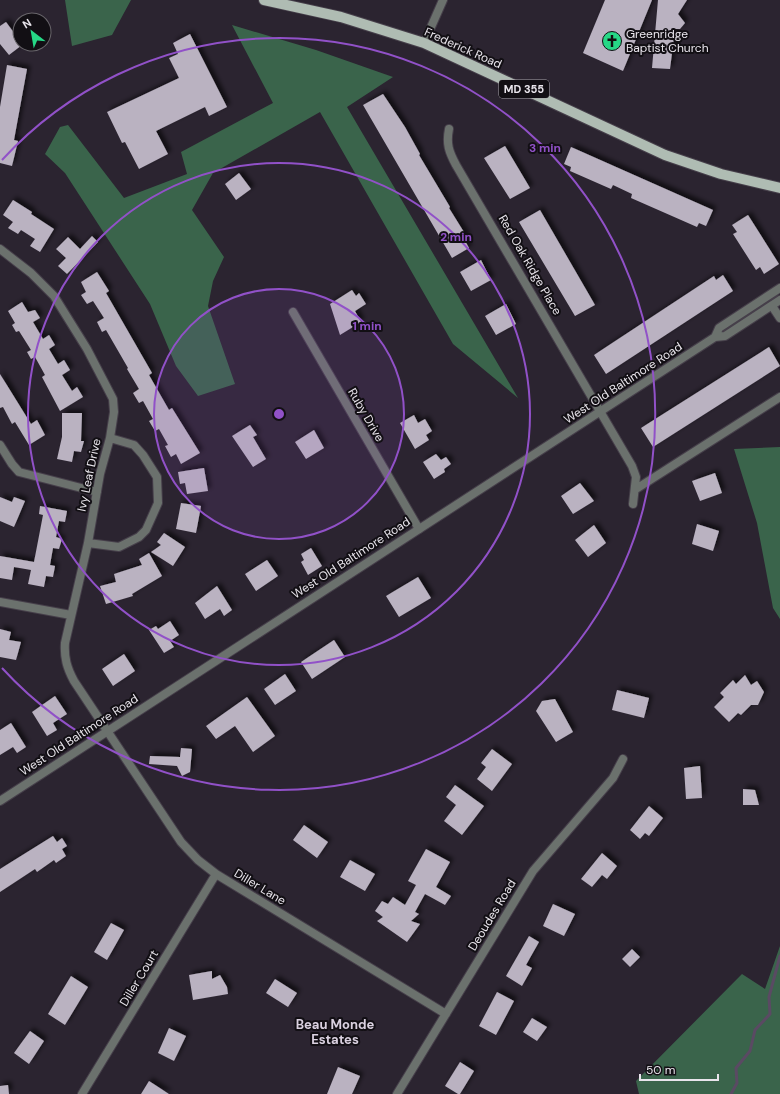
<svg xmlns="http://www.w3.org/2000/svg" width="780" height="1094" viewBox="0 0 780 1094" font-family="'DM Sans',sans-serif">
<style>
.forest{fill:#3a644b}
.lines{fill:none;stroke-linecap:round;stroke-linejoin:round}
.stream{stroke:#5a4a63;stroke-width:3}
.building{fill:#bab2c1;filter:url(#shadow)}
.minor-casing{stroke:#463f4a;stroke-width:10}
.tertiary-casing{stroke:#463f4a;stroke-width:10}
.primary-casing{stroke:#463f4a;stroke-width:12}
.minor{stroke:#6b716d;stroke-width:8}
.tertiary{stroke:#6b716d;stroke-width:8}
.primary{stroke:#afbcb3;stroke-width:10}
.ring{fill:none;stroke:#9151c8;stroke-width:2}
.labels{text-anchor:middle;stroke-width:4;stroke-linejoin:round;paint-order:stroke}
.shield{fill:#120f14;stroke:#a8a5ab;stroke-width:1}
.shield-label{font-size:11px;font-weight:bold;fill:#e9e5ec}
.poi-label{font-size:12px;fill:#e9e5ec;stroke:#120f14;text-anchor:start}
.street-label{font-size:12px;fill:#e9e5ec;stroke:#120f14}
.neighbourhood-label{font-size:13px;font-weight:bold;fill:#dad1e0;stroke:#120f14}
.centre{fill:#9151c8;stroke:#120f14;stroke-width:2}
.ring-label{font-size:12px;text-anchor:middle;font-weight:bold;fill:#9151c8;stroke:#120f14;stroke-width:4;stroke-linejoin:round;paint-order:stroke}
</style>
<defs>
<filter id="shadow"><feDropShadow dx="3.5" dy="-3.5" stdDeviation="2" flood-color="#0009"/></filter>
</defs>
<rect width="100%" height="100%" fill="#2b2430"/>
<path class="forest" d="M65,0H131L112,35L72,46Z
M232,25L316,50L393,77L347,107L518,398L453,344L320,112L213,173L192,210L224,257L213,281L208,306L235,384L198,396L176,366L150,304L65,173L45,154L60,127L68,125L124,198L187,174L181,152L273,103Z
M780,447V619L773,608L757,523L734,449Z
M780,946V1094H639L636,1081L742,974L765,989Z"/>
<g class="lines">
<path class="stream" d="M731,1094L737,1083L736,1068L750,1051L755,1030L770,1014L769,997L780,956"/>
</g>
<path class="building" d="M605,0H652L623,71L583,53Z
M658,0H687L678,14L685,23L680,29H675L670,69L652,68Z
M6,22L20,41V44L22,45L9,55L0,44V26Z
M190,34L227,107L209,116L205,107L156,131L168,154L139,169L125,142L122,143L107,112L179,78L169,58L178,54L173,43Z
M7,65L27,69L14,140L18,141L12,166L0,163V107Z
M383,94L405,127L420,154L419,155L450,207L449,208L467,237L464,239L469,248L452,258L363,105Z
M505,146L530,188L510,199L484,158Z
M571,147L713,210L706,226L699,223L697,227L631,198L632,194L613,185L611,189L570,171L571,167L564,164Z
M239,173L251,189L236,200L225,184Z
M13,200L32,212L31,214L54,229L40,252L30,246L35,239L21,230L18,234L8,228L13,222L3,215Z
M540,210L595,305L575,316L519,222Z
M748,215L779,264L764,274L760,267L756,270L733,234L737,232L732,225Z
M92,236L98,242L67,274L58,266L66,258L56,249L68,237L80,249Z
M481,260L491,280L471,291L460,272Z
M97,272L109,291L106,293L152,373L149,375L169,410L172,408L200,453L181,464L176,454L171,457L165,446L168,445L159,429L155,431L149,421L153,419L143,401L139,403L133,393L139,389L127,369L128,368L106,330L102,332L97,322L104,318L93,301L87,304L81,295L86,292L81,282Z
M723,275L733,291L606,374L594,355L714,276L716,280Z
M352,290L356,296L359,293L366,304L355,311L361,322L340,335L330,304Z
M22,302L28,312L35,310L40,318L33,322L43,339L49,335L55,345L49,349L58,364L64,360L70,370L62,375L72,391L77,387L83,397L60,411L42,377L45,375L35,357L31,359L27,352L31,350L19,331L16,332L12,325L15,323L8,311Z
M506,304L516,324L496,335L485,316Z
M769,347L780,366L653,447L641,428Z
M0,374L31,424L37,420L45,435L29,445L15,422L12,424L3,407L0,408Z
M62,413H82L81,441H84L81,452L74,451L72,462L57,459L62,437Z
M414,415L418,423L425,419L432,431L426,435L429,440L415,449L400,423Z
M250,425L257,435L253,437L266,459L253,467L232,436Z
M314,430L324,448L306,459L295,442Z
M436,454L441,460L446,457L451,464L444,469L445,472L434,479L423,462Z
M204,468L208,491L187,494L185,483L180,484L178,472Z
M715,473L722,493L700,501L692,481Z
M580,483L594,501L573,514L561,496Z
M0,497L12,502L14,497L25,501L14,527L0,521Z
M181,503L201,506L196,533L176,529Z
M40,506L67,511L65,522L59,521L56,537L62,539L59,549L53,548L50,565L55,566L53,577L46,576L44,587L28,584L31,570L14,567L12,580L0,578V556L34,562L43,515L39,514Z
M697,524L719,531L713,551L692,544Z
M594,525L606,543L588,557L575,540Z
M164,533L185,547L173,566L151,552L161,545L157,542Z
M311,548L322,566L308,575L301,562L304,560L301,554Z
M149,553L162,576L132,594L133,596L106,604L100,586L116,582L114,574L142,565L139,559Z
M267,560L278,576L256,591L245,574Z
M418,577L431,598L399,617L386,596Z
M217,586L232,610L224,616L220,609L205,619L195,603Z
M170,621L179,635L170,641L174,647L164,653L149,630L156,626L158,629Z
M0,629L11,632L9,640L21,642L16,660L0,657Z
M334,640L345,657L312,679L301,662Z
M124,654L135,671L113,686L102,669Z
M285,674L296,691L275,705L264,689Z
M745,675L751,685L757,681L764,692L758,705H751L741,715L738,713L729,722L714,707L724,697L720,693L733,680L736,684Z
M617,690L649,698L644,718L612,710Z
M55,696L67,714L53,723L57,730L47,736L32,712Z
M247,697L275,736L253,752L235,726L216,739L206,726Z
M555,699L573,732L556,742L536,711L542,701Z
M11,723L26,747L17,753L13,747L0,755V730Z
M181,748L192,749L190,772L182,776L177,766L149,764L150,756L180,757Z
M492,749L512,764L492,791L477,779L486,767L481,763Z
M700,766L702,798L686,799L684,768Z
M455,785L484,806L462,835L444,821L456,805L446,797Z
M743,789L755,790L759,805H743Z
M649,806L663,818L649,836L645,833L640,839L630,830Z
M304,825L328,842L317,858L293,840Z
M53,836L57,842L62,838L67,846L62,849L66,856L56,863L54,860L37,872L35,869L0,892V869Z
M426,849L450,862L436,887L451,896L445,905L425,894L415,912L419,914L411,921L420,924L407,942L377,921L383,917L375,911L382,901L388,904L393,897L405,905L416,885L408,881Z
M602,853L617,866L607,879L602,875L592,887L581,879Z
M350,860L375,874L365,891L340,877Z
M553,904L575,914L564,936L543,926Z
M111,923L124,930L107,960L94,952Z
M529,936L539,942L526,965L532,968L522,986L506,976Z
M632,949L640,957L630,967L622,959Z
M212,971V979L220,975L227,987L228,994L193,1000L189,975Z
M71,976L88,987L65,1025L48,1014Z
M275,979L297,993L288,1007L266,993Z
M497,992L514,1001L496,1035L479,1026Z
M532,1018L547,1027L537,1041L523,1032Z
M169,1028L186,1036L174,1061L158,1053Z
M30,1031L44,1041L29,1064L14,1053Z
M460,1062L474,1071L460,1094H458L445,1086Z
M338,1067L360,1076L352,1094H327Z
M149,1081L169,1094H141Z
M8,1085L9,1094H0V1086Z"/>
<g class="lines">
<g class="minor-casing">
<path id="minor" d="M424,43L443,0
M449,129C446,144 449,152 456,165L632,466L636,477L633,504
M0,249L31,273L54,296L87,349L113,399L114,412L110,438L100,474L88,543L65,643C64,658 67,668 74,681L181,842L198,860L216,874L446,1014
M772,306L780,318
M293,312L419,529
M0,445L12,464L19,472L97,492
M636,489L780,397
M88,543L119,547L139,537L146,530L158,503L157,477L143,455L134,445L110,438
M0,602L71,615
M82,1094L216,874
M397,1094L533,871L613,778L623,759"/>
</g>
<g class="tertiary-casing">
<path id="tertiary" d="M715,337L719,328L780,288
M0,801L715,337L725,336L780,300"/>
</g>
<g class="primary-casing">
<path id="primary" d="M264,0L341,17L424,43L665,155L721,174L780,188"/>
</g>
<use href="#minor" class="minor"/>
<use href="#tertiary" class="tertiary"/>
<use href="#primary" class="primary"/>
</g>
<circle cx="279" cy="414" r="125" fill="#9151c8" fill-opacity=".12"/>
<g class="ring">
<circle cx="279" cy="414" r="125"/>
<circle cx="279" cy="414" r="251"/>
<path d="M2 160A376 376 0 1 1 2 668"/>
</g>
<defs>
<g id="church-disc" transform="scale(1)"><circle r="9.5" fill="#26d886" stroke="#120f14"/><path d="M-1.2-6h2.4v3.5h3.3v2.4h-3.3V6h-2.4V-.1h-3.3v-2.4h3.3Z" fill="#111"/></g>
</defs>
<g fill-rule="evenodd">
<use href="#church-disc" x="612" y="41"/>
</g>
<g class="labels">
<rect class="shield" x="499" y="80" width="50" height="18" rx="3"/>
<g class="shield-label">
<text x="524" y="93">MD 355</text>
</g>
<g class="poi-label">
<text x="626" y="38">Greenridge<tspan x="626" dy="14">Baptist Church</tspan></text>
</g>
<g class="street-label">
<text transform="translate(463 48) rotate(24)" y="4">Frederick Road</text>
<text transform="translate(530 265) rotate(60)" y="4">Red Oak Ridge Place</text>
<text transform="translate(623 383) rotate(-33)" y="4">West Old Baltimore Road</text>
<text transform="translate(366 415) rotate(60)" y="4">Ruby Drive</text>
<text transform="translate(89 475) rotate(-78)" y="4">Ivy Leaf Drive</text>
<text transform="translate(351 558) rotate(-33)" y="4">West Old Baltimore Road</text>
<text transform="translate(79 735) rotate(-33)" y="4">West Old Baltimore Road</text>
<text transform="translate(260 887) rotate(31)" y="4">Diller Lane</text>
<text transform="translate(492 915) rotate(-59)" y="4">Deoudes Road</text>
<text transform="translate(139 978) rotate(-59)" y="4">Diller Court</text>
</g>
<g class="neighbourhood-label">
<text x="335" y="1029">Beau Monde<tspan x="335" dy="15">Estates</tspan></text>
</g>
</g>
<circle cx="279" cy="414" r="6" class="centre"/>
<g class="ring-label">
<text x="545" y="152">3 min</text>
<text x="456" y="241">2 min</text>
<text x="367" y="330">1 min</text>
</g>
<g transform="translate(32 32) rotate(329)"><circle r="19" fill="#120f14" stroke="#68656a"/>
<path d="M0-3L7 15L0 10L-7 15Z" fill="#26d886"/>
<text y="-6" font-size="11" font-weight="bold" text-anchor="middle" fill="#e9e5ec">N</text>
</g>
<path d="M640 1074v6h78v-6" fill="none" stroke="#e9e5ec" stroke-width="2"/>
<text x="646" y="1074" font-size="12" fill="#e9e5ec" stroke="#120f14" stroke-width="3" paint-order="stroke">50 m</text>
</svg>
